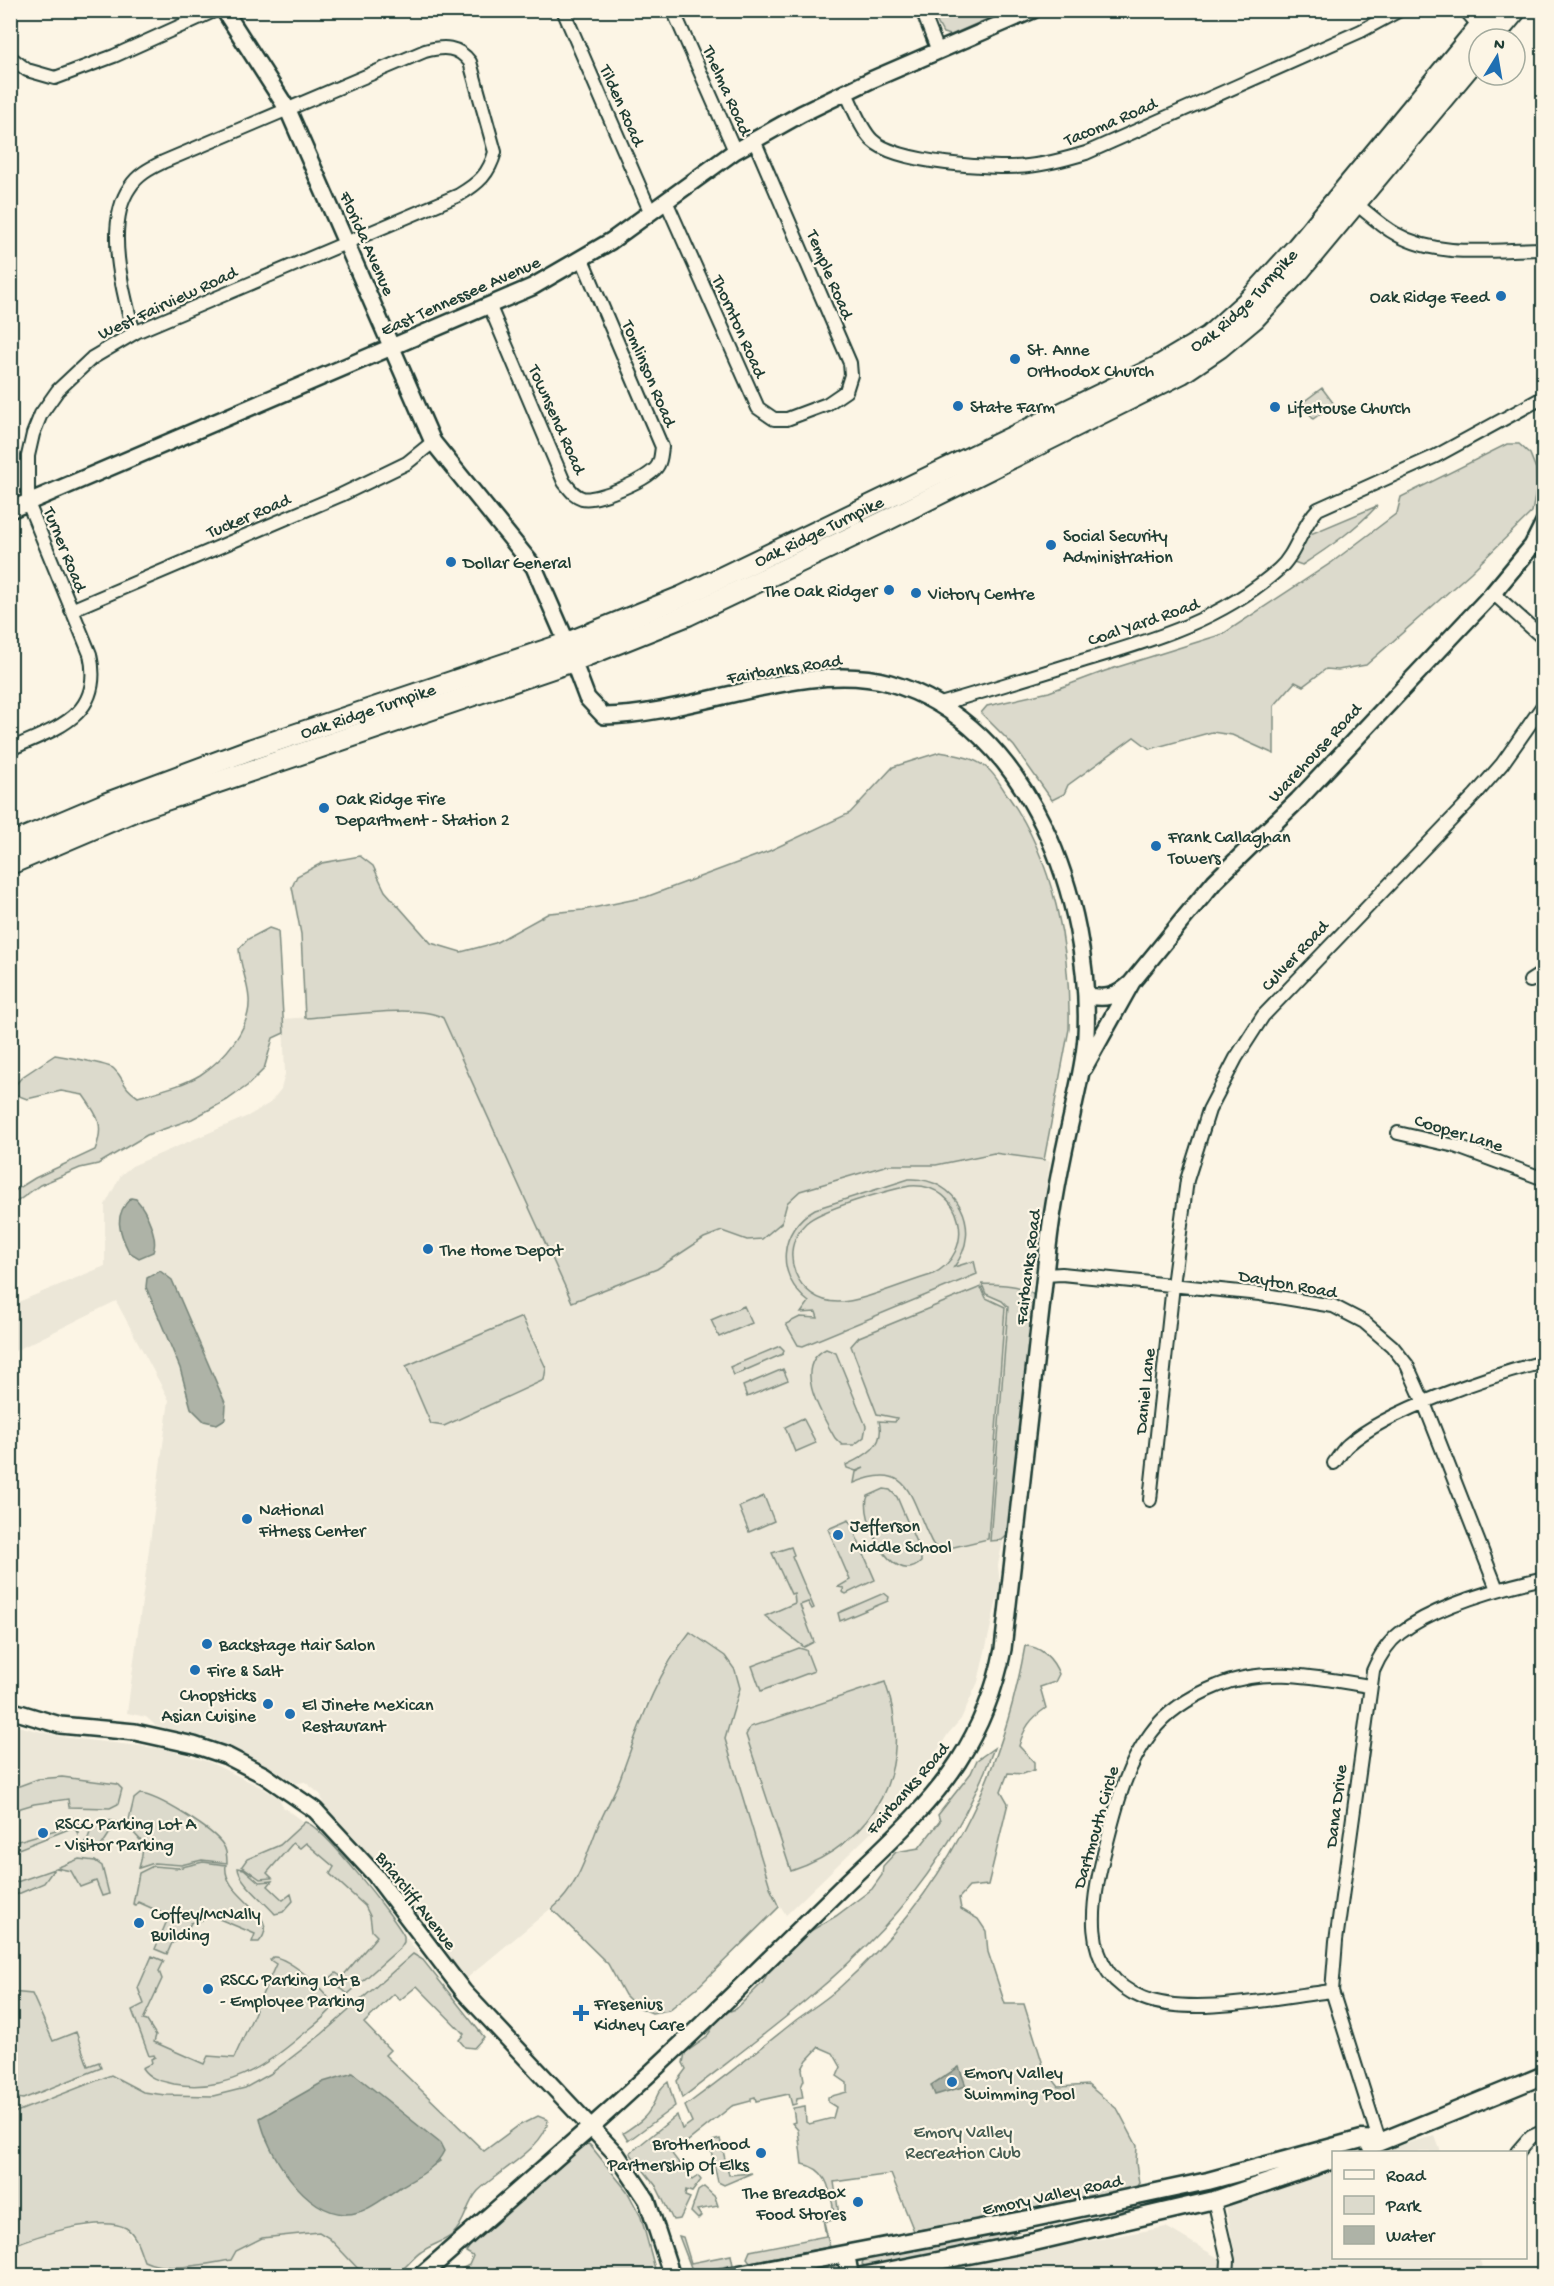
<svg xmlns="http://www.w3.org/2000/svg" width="1554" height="2286" viewBox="0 0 1554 2286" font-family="'Gochi Hand',sans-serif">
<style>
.built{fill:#ece7d8}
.green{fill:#dcdacc;stroke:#7e8c80;stroke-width:1.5;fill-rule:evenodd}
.water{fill:#aeb3a7;stroke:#758479;stroke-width:1.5}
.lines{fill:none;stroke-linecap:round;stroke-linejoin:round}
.minor-casing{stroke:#1f3d34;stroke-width:16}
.tertiary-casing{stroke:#1f3d34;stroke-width:20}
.secondary-casing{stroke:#1f3d34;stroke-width:21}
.trunk-casing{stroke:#1f3d34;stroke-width:24}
.minor{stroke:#fcf5e5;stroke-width:12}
.tertiary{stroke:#fcf5e5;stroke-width:15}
.secondary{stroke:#fcf5e5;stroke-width:16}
.trunk{stroke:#fcf5e5;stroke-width:20}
.poi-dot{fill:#1f6fb2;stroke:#fcf5e5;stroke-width:2}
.labels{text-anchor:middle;stroke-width:4.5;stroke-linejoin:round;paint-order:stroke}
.street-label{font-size:18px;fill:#1f3d34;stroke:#fcf5e5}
.poi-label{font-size:18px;fill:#1f3d34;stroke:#fcf5e5;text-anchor:start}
.park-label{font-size:18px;fill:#455c52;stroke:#fcf5e5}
</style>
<rect width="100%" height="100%" fill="#fcf5e5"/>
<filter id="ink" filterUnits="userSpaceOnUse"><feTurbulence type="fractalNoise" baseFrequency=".0167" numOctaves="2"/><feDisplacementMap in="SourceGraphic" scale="12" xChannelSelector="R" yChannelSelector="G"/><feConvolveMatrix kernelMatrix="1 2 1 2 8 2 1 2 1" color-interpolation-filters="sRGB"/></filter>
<g filter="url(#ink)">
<path class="built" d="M378,1012H433L443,1018L572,1302L657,1269L704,1238L722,1231L747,1240L762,1239L776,1228L786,1215L787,1203L800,1190L888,1165L911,1166L994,1153L1050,1161L1030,1301L1004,1536L998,1565L1000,1586L978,1682L961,1719L948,1734L927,1767L882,1822L786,1915L771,1890L725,1739L726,1729L738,1702L735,1670L713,1646L671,1656L643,1711L621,1778L579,1875L567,1895L466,1979L361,1844L323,1804L321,1795L305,1782L296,1783L256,1759L209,1738L155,1725L146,1717L127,1713L169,1400L116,1301L11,1353V1305L105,1266V1205L121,1175L132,1166L248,1116L270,1103L281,1089L285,1074L283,1019Z
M10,1724L62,1737L166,1749L209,1762L259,1786L279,1798L283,1807L302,1821L312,1824L335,1847L426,1963L257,2104L11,2139Z
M1435,2136L1441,2152H1380L1414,2141Z
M1333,2168L1334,2258H1479L1485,2275H1235V2253L1226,2206L1236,2200Z
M111,2224L126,2229L138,2246L200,2264L231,2260L236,2251L262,2238L319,2232L329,2238L364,2275L11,2276V2246L47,2232Z
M1166,2227L1220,2259V2276H899Z"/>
<path class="green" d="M931,11H1006L951,35L943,33Z
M1322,388L1334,404L1313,419L1302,403Z
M1507,444H1519L1530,454L1536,469L1537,486L1532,512L1471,572L1366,665L1338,670L1326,669L1303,686L1295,682L1274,706V754L1232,735L1212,732L1150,749L1134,737L1068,785L1064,794L1052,800L1014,746L981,713L987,706L1049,692L1105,671L1223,634L1331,563L1397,513L1401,497Z
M1377,506C1356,529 1328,548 1302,565L1294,562L1308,535Z
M940,752C956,755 973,757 987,768C995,774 1001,786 1006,793C1054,859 1071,949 1069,1029L1044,1160L994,1153L936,1165H888L800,1191L787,1203L782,1222L762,1239L747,1240L722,1231L704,1238L657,1269L572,1302L443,1018C419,1003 337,1017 305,1018L301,934L292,887L297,876L322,863L360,856L373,866L385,891L431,943L461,952L495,943L549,913L583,910L646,897L769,851L850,813L893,767Z
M269,928L278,931L284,1033L273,1038L264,1069L247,1086L227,1100L192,1119L147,1135L98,1164L80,1168L40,1185L11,1206V1193L35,1178L95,1150C105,1125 98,1116 83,1095L61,1091L27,1099L14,1094L12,1089L22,1077L55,1055C65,1057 110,1064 114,1069C125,1079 121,1086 138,1097C158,1091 182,1086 200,1075C223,1060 251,1029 249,999C248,982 240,966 239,949L248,939Z
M909,1179C957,1177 984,1228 954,1267L974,1261L977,1274L803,1346L798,1345L786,1324L800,1317L818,1318L816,1312L801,1313L809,1302C775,1276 778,1230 815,1209ZM910,1186C963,1182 979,1253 931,1275C906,1282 862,1302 838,1302C797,1302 776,1251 806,1223C821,1209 888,1190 910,1186Z
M982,1284C999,1285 1025,1283 1036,1298L1010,1533L1002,1540L990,1541L1008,1307L1002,1301L986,1294Z
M981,1287L986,1298L1005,1307L988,1539L941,1550C932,1547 931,1540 927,1532C909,1492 906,1461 854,1483L856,1472L864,1468L856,1471L847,1468L846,1465C865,1456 886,1446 879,1421L895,1422L897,1418L877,1414L851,1346L859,1337Z
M744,1306L752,1323L719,1337L711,1320Z
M522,1317L546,1368L544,1380L444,1426L431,1424L406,1366Z
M780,1346L784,1350L783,1354L746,1370L744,1368L745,1371L734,1375L730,1367Z
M826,1349L836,1353L866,1426L864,1437L854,1445H842L835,1438C822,1415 791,1366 826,1349Z
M783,1369L788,1380L747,1397L743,1386Z
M803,1418L816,1443L795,1452L785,1427Z
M884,1489L890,1490L897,1497L921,1554V1562C891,1590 859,1514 868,1496Z
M764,1496L774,1521L749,1532L739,1507Z
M849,1520L875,1580L846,1594L842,1592L844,1588L838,1587L850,1580L828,1529Z
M791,1547L794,1555L792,1556L814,1608L812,1609L808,1602L800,1605L814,1642L804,1647L765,1616L795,1603L794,1593L791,1594L772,1553Z
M884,1593L889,1597L888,1601L840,1621L838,1613Z
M690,1632L725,1656L735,1670L740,1688L725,1739L771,1890L779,1907L700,1985L669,2010L652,2013L636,2006L625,1995L608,1964L552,1909C578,1888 586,1856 598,1826C605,1809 615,1793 621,1776C640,1724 655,1676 690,1632Z
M1025,1646C1041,1646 1053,1659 1059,1674L1055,1682L1040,1687L1046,1708C1030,1719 1024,1728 1019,1746L1034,1762V1770L1023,1774L1008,1773L1001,1791L1008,1803L988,1885L969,1887L959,1898L961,1909L978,1919L986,1931L988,1952L1005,2004H1024L1044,2068L1059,2087L1088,2085L1118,2110L1137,2146L1136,2163L1139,2183L1136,2188L1087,2196L1088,2199L914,2231L891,2174L834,2182L839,2215L837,2219L824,2222L830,2247L750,2262L747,2258L750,2251L826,2236L823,2219L835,2217C830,2193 830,2169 802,2164L798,2130L792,2123L795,2122L793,2108L805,2106L806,2122L809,2124L833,2118L836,2107L828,2102V2097L847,2092V2083L837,2076L841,2067L833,2053L819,2047L807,2060L802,2069L804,2080L801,2087L803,2098L797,2099L796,2104L792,2105L789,2094L756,2101L755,2097L751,2098V2101L732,2106L672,2154L692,2180L698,2176L701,2180L692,2192L686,2190L685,2196L690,2198L680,2219L673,2220L656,2186L630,2153L677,2115L682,2129L692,2122L685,2106C723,2078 760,2049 796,2020C811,2009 827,1999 840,1987C943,1895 1001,1781 1025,1646Z
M799,1648L806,1650L814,1671L761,1691L752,1666Z
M885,1682C916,1767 876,1843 791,1871L746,1735L750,1727Z
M994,1748C932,1917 817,1992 682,2098L677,2081L686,2069L683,2063L685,2053L706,2038L721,2014L736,2009L763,1982L774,1961L795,1940L836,1916L872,1889L882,1875L883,1866L896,1852L919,1848L940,1821L938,1815L971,1773L977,1760Z
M62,1777L117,1784L122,1789L118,1804L110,1808L69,1807L68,1799L34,1804L11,1811V1789L38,1779Z
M140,1794C157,1795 214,1830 223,1845C227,1850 227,1857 227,1863L202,1860L181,1865L154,1863L139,1868C150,1829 134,1847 129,1820L134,1799Z
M73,1818L79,1822L78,1834L74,1827L11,1852V1843L73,1825Z
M108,1820L117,1822L100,1848L83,1853L81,1846L87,1841L92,1827Z
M305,1822C322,1825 395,1918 404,1936V1942L401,1947L348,1994L329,1979L336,1973L342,1977L377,1936L372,1931L370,1916L365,1906L330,1874L334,1867L306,1843L300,1848L293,1843L267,1873L272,1878L260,1879L242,1866L247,1859L280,1845Z
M79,1859L95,1861L102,1866L109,1894L102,1896L96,1881L80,1887L71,1871L56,1868Z
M203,1862L226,1865C221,1897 284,1914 259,1942H252L255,1934L205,1913L202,1920L191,1923L184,1935L181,1934L179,1940L172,1943L167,1954L155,1949L169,1916L138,1902L136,1905L133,1904L139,1873L153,1866L178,1868Z
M238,1868L244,1869L259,1882L272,1881L268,1886L283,1900L291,1894L293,1901L283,1912L275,1914C266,1903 238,1881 238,1868Z
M54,1869L44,1883L11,1897V1884Z
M413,1954L423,1960L484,2037L474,2048L465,2047L459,2040L464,2034L417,1986L400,2000L394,1994L364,2023L390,2050L385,2055L484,2151L518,2126L538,2116L548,2120C546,2147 497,2172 478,2191C466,2204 466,2222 453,2234C444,2242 430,2245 421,2252C413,2257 408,2266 400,2271C390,2278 376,2275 364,2275L329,2238L319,2232L262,2238L236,2251L231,2260C204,2264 169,2273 144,2261C140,2250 136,2234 126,2228C100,2215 36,2236 11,2246V2114L111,2075L143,2092L165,2095L213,2096L245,2088L270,2074L322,2034ZM352,2073L397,2110L440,2161L361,2211L343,2214Z
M152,1956L164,1961L159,1971L162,1979L143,2020L147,2021L156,2035L154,2042L204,2064L208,2056L234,2058L256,2010L249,2004L257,2006L276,1964L270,1960L273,1957C287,1956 331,1993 333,2007C325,2018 312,2027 302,2035C265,2067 225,2093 174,2084C162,2081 150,2080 142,2068L152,2063L151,2059L155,2057L154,2055L149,2056L132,2010L144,2004L138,1988Z
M11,1992L32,1994L53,2041L76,2032L88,2066L99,2062L101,2068L23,2099L11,2097Z
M668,2082L675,2106L628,2141L623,2133C635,2125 646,2119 652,2106C658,2096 658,2089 668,2082Z
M720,2139L729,2175L752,2173L724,2185L718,2182L710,2146L713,2141Z
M584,2143L590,2145L627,2191L641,2217L657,2276H449L469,2265L473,2256L466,2252L473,2240Z
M704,2187L715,2197L718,2206L697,2210L701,2216L698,2219L691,2212L698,2191Z
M1011,2229L1015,2233L1008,2237L879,2266H865L862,2264L864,2258Z
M679,2236L683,2237L691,2263L731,2255L733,2265L700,2271L692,2270Z"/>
<path class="water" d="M131,1198L136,1199C146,1210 159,1238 153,1252L139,1258L129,1252C119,1232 113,1215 131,1198Z
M160,1271L172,1280L226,1405L225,1419L217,1424L204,1421L191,1408L180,1368L146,1287L147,1278Z
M959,2067L966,2086L935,2095L931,2085Z
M353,2073L440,2143L444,2151C436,2168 418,2177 402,2186C385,2197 365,2215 345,2214C304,2212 267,2153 260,2118L323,2082Z"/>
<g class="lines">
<g class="minor-casing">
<path id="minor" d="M563,10L651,213
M673,10L735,151
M922,10L938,51
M1465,10L1480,27
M10,57L27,70L55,78L114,56L216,10
M845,91C853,106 860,128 872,140C895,163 995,170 1028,166C1048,164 1066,159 1086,153L1361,31L1400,10
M666,201L758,408L774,419H787L827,404L846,391L851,375L850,363L754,140
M1355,203C1368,213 1381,226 1396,234C1439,259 1496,249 1544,249
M490,307L564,482C570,489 573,495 582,498C596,502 651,479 658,465C661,460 661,453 662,447L582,259
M1493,593L1544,639
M71,610L341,495L407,463L433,442
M937,705C985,691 1034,676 1082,661C1153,640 1222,620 1279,569C1297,553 1301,526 1318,509L1436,456L1544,397
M10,749C57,728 104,716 90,654L28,503V456L33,434L41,414L58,390L92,358L136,332L459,195C479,183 489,174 495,152L470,62C458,46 444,46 425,51L163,162C151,168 138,174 130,187C104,224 123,293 134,333
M1530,981L1544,972
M1398,1133L1455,1146L1544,1179
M1045,1275L1062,1274L1260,1294L1333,1306L1364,1322L1392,1346L1407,1365L1424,1403L1497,1589
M1334,1463C1339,1457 1343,1449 1348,1445C1387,1410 1492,1375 1544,1362
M1150,1500L1173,1285L1187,1180L1209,1110L1236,1058L1263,1016L1475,795L1502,764L1544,704
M1332,1991C1280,1997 1191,2017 1143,1998C1075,1971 1093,1895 1107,1842C1117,1803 1126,1766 1151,1733C1167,1711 1192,1696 1217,1686C1266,1665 1319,1678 1369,1686
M1379,2140L1332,1991L1336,1941L1373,1671C1379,1657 1387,1643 1400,1633C1435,1606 1500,1588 1544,1578
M1518,2152L1531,2137L1544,2131
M1214,2200L1228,2260L1227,2276"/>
</g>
<g class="tertiary-casing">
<path id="tertiary" d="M224,10L288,110L433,442L534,567L567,643
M10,510L532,287L611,241L735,151L801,114L871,80L1033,10
M573,661L587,698L604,716C694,715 805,659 890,683C1031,724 1092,903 1086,1035C1085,1061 1077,1089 1072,1115C1062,1158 1053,1203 1048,1247C1034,1381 1019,1515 1003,1649C995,1691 981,1726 958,1762C925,1813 874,1855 831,1898C752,1976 673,2054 591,2127
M1086,995C1104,1000 1116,997 1130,984
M1084,1068L1132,982L1185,917L1215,881L1298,800L1493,593L1532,546L1544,522
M10,1710L60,1725L135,1732L194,1745L227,1756L264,1775L315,1810L375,1875L464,1992L617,2155L647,2200L672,2276"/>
</g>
<g class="secondary-casing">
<path id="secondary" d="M1370,2146L1544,2075
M846,2254L850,2276
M421,2276L591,2127
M729,2276L1034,2218L1208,2181L1362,2139L1379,2140
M862,2276L1034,2242L1214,2200L1334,2160"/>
</g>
<g class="trunk-casing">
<g id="trunk">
<path d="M1492,39L1516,10"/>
<path id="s1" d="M10,844L107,803L252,749L567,643L681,597L1157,367L1209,336L1249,300L1297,247L1493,10"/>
<path d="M10,864L139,809L573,661L688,615L883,522L1182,373L1219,348L1255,318L1300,270L1479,55"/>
</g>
</g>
<use href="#minor" class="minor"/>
<use href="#tertiary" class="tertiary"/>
<use href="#secondary" class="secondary"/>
<use href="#trunk" class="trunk"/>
</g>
</g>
<g class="poi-dot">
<circle cx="1501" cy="296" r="6"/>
<circle cx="1015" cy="359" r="6"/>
<circle cx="958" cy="406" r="6"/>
<circle cx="1275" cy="407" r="6"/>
<circle cx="1051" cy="545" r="6"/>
<circle cx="451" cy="562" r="6"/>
<circle cx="889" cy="590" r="6"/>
<circle cx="916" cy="593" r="6"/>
<circle cx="324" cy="808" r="6"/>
<circle cx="1156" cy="846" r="6"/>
<circle cx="428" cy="1249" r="6"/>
<circle cx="247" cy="1519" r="6"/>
<circle cx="838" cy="1535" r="6"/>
<circle cx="207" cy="1644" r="6"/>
<circle cx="195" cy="1670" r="6"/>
<circle cx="268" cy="1704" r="6"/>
<circle cx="290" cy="1714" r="6"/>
<circle cx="43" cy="1833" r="6"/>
<circle cx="139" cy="1923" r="6"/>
<circle cx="208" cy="1989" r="6"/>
<path d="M578 2004h6v6h6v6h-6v6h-6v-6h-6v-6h6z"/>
<circle cx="952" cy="2082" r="6"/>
<circle cx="761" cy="2153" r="6"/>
<circle cx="858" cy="2202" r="6"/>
</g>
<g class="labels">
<g class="street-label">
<text transform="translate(728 90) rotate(66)" y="6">Thelma Road</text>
<text transform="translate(623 105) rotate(66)" y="6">Tilden Road</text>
<text transform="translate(1110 121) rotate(-23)" y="6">Tacoma Road</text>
<text transform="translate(368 243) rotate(66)" y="6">Florida Avenue</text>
<text transform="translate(831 274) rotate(67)" y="6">Temple Road</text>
<text transform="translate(460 295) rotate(-24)" y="6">East Tennessee Avenue</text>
<text dy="6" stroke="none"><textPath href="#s1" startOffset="1354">Oak Ridge Turnpike</textPath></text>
<text transform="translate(167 302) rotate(-25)" y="6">West Fairview Road</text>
<text transform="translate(740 326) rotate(66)" y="6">Thornton Road</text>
<text transform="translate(650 373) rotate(67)" y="6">Tomlinson Road</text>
<text transform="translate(558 419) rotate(66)" y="6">Townsend Road</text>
<text transform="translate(248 515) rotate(-23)" y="6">Tucker Road</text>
<text dy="6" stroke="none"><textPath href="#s1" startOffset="868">Oak Ridge Turnpike</textPath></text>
<text transform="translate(66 549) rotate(68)" y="6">Turner Road</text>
<text transform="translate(1143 621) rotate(-19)" y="6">Coal Yard Road</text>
<text transform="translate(784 668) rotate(-9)" y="6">Fairbanks Road</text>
<text dy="6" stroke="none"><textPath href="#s1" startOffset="382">Oak Ridge Turnpike</textPath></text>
<text transform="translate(1314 752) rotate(-47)" y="6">Warehouse Road</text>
<text transform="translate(1294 955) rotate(-47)" y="6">Culver Road</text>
<text transform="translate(1459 1132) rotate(17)" y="6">Cooper Lane</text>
<text transform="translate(1027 1267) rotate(-83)" y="6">Fairbanks Road</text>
<text transform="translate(1288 1283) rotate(10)" y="6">Dayton Road</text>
<text transform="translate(1144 1391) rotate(-84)" y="6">Daniel Lane</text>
<text transform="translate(907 1788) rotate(-49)" y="6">Fairbanks Road</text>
<text transform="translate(1335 1806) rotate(-83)" y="6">Dana Drive</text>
<text transform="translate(1095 1827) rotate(-74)" y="6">Dartmouth Circle</text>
<text transform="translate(417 1900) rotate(52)" y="6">Briarcliff Avenue</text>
<text transform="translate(1052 2194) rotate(-12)" y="6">Emory Valley Road</text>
</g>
<g class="poi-label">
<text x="1489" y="302" text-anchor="end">Oak Ridge Feed</text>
<text x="1027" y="355">St. Anne<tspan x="1027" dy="21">Orthodox Church</tspan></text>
<text x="970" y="412">State Farm</text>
<text x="1287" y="413">LifeHouse Church</text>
<text x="1063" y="541">Social Security<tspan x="1063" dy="21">Administration</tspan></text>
<text x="463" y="568">Dollar General</text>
<text x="877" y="596" text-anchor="end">The Oak Ridger</text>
<text x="928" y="599">Victory Centre</text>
<text x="336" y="804">Oak Ridge Fire<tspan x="336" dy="21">Department - Station 2</tspan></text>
<text x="1168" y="842">Frank Callaghan<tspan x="1168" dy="21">Towers</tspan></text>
<text x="440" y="1255">The Home Depot</text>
<text x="259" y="1515">National<tspan x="259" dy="21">Fitness Center</tspan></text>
<text x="850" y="1531">Jefferson<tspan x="850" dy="21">Middle School</tspan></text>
<text x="219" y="1650">Backstage Hair Salon</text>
<text x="207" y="1676">Fire &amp; Salt</text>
<text x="256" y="1700" text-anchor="end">Chopsticks<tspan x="256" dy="21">Asian Cuisine</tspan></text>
<text x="302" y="1710">El Jinete Mexican<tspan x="302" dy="21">Restaurant</tspan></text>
<text x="55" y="1829">RSCC Parking Lot A<tspan x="55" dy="21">- Visitor Parking</tspan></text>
<text x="151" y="1919">Coffey/McNally<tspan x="151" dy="21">Building</tspan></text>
<text x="220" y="1985">RSCC Parking Lot B<tspan x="220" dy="21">- Employee Parking</tspan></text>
<text x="594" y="2009">Fresenius<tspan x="594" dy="21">Kidney Care</tspan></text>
<text x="964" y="2078">Emory Valley<tspan x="964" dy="21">Swimming Pool</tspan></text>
<text x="749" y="2149" text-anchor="end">Brotherhood<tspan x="749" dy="21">Partnership Of Elks</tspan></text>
<text x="846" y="2198" text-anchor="end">The BreadBox<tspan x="846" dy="21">Food Stores</tspan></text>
</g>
<g class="park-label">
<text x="963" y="2137">Emory Valley<tspan x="963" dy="21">Recreation Club</tspan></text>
</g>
</g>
<rect width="1554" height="2286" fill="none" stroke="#fcf5e5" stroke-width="36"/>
<rect x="18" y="18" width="1518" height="2250" fill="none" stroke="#1f3d34" stroke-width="2" filter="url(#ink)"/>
<rect x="1332" y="2151" width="195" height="108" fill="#fcf5e5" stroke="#a4ab9e" stroke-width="1.5"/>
<rect x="1344" y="2170" width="30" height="9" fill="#fcf5e5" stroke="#a4ab9e" stroke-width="1.5"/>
<text x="1386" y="2181" font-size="18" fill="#1f3d34">Road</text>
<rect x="1344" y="2196" width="30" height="18" fill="#dcdacc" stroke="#a4ab9e" stroke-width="1.5"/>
<text x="1386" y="2211" font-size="18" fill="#1f3d34">Park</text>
<rect x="1344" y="2226" width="30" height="18" fill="#aeb3a7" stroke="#a4ab9e" stroke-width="1.5"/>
<text x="1386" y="2241" font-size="18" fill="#1f3d34">Water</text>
<g transform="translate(1497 57) rotate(11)"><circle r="28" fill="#fcf5e5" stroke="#a4ab9e" stroke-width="1.5"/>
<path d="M0-4.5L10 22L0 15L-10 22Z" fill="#1f6fb2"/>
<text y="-9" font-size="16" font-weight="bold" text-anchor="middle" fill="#1f3d34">N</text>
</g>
</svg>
